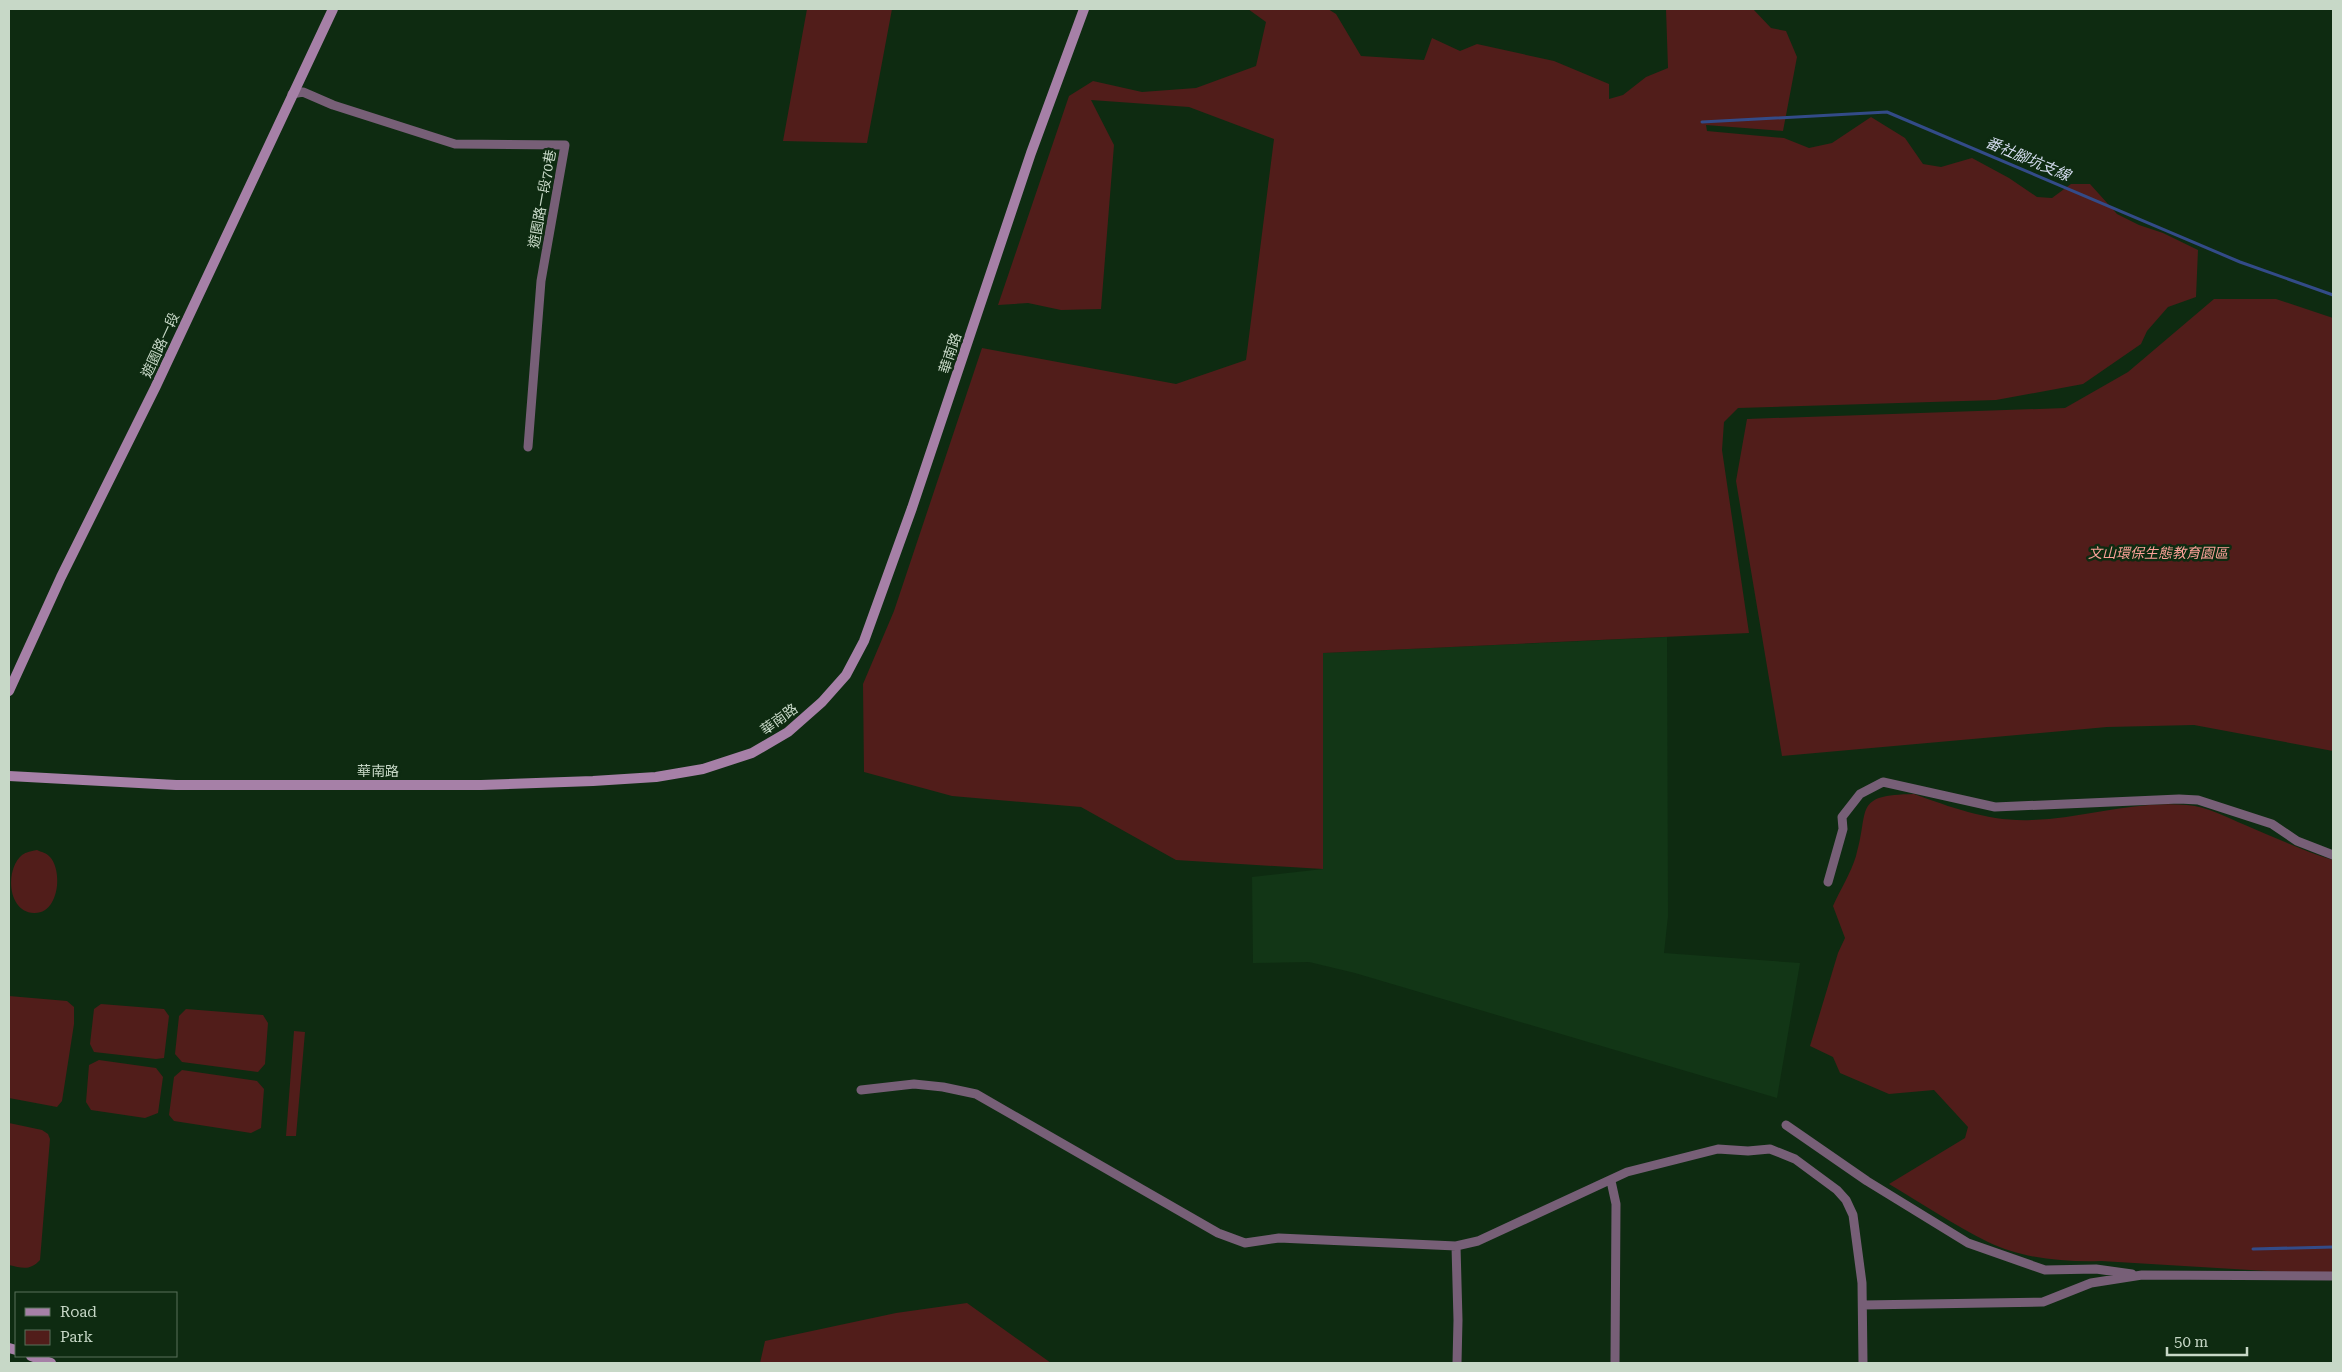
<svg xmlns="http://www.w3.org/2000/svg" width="2342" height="1372" viewBox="0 0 2342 1372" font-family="'Roboto Serif','Noto Sans TC',serif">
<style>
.built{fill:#123616}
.green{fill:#511d1a}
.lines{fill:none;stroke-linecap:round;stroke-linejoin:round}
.stream{stroke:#334b88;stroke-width:3}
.street{stroke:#775f77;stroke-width:9}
.secondary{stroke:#a680a7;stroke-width:10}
.labels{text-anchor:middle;stroke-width:5;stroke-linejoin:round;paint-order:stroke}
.street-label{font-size:14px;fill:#c7d8c7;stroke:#0e2b11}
.park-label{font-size:14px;font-style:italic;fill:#fca299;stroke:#0e2b11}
.water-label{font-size:15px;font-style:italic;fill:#d4dcef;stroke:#0e2b11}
</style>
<rect width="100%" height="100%" fill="#0e2b11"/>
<path class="built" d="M1667,637L1668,916L1664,953L1800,963L1777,1098L1355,973L1309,962L1253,963L1252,877L1323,869V653Z"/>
<path class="green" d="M807,9H892L867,143L783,141Z
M1248,9H1328L1336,14L1361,56L1424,60L1432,38L1460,51L1477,44L1554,61L1609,84V99L1623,95L1646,77L1668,68L1666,9H1753L1771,28L1786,31L1797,57L1783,131L1706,125L1707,131L1784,138L1809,148L1832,143L1871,117L1905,138L1923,164L1941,167L1972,158L2009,178L2037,197L2052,198L2071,184H2090L2117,214L2139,225L2163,233L2198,250L2196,297L2168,307L2147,331L2141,344L2083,384L1996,400L1738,408L1724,422L1722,450L1749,633L1323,653V869L1176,860L1081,807L952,796L864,772L863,684L894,611L982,348L1176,384L1246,360L1274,139L1189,107L1091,100L1114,145L1101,309L1061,310L1028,303L998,305L1069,96L1093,81L1142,92L1196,88L1256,66L1266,22Z
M2214,299H2276L2333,318V751L2194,725L2107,727L1782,756L1736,481L1747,419L2065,408L2128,372Z
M1914,794C1953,808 1990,822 2032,820C2084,818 2136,800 2187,805C2208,807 2226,817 2245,825C2274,837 2303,851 2333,860V1275L2101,1261C2064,1262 2023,1259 1988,1242C1954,1225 1921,1203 1889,1184L1965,1138L1968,1127L1934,1090L1889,1094L1840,1073L1833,1057L1810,1046L1838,953L1845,938L1833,906C1840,890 1851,873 1856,856C1870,809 1852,795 1914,794Z
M37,850C41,852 47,853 50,857C63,871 59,914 34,913C7,912 5,869 22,855C26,852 32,851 37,850Z
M9,996L67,1001L74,1007V1024L62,1101L57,1107L9,1098Z
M101,1004L164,1009L169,1016L164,1058L156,1059L94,1052L90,1044L94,1009Z
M186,1009L263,1015L268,1023L265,1064L258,1072L182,1062L175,1054L179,1016Z
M294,1031L305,1032L296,1136H286Z
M99,1060L156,1068L163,1077L158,1113L145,1118L91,1110L86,1102L89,1065Z
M182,1070L257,1081L264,1089L261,1128L251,1133L174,1121L169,1115L174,1077Z
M9,1123L42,1130L48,1134L50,1139L40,1260C30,1271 22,1268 9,1265Z
M967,1303L1051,1363H760L765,1341L896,1313Z"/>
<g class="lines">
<path class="stream" d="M1702,122L1887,112L2240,262L2333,295
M2253,1249L2333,1247"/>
<path class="street" d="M292,94L303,92L333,105L455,144L565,145L541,281L528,447
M1828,882L1843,829L1842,817L1860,794L1883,782L1995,807L2179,799L2198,800L2272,824L2297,841L2333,855
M861,1090L914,1084L943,1087L976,1094L1218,1233L1245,1243L1279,1238L1456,1246L1478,1241L1627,1172L1718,1149L1748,1151L1770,1149L1795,1159L1837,1190L1846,1200L1853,1215L1862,1283L1863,1363
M1786,1125L1867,1181L1968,1243L2045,1270L2096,1269L2132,1274
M1611,1181L1616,1204L1615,1363
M1456,1246L1458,1320L1457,1363
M1863,1305L2043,1302L2091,1283L2142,1275L2333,1276"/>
<path class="secondary" d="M9,691L61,577L155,388L333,9
M9,776L176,785H481L593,781L656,777L703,769L752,753L788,732L822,702L846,675L864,641L912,508L1031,153L1084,9
M9,1348L16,1350
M31,1356L51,1363"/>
</g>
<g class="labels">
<g class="street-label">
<text transform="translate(542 199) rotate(-80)" y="5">遊園路一段70巷</text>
<text transform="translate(160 345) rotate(-65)" y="5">遊園路一段</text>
<text transform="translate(950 353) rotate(-72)" y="5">華南路</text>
<text transform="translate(779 719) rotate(-36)" y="5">華南路</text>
<text x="378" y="776">華南路</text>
</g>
<g class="park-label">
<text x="2158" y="558">文山環保生態教育園區</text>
</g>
<g class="water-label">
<text transform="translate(2028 159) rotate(23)" y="5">番社腳坑支線</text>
</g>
</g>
<rect width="2342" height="1372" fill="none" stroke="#c7d8c7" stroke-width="20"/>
<rect x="15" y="1292" width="162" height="65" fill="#0e2b11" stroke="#58705a"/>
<rect x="25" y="1308" width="25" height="8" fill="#a680a7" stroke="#58705a"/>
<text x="60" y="1317" font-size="15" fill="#c7d8c7">Road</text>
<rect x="25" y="1330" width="25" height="15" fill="#511d1a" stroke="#58705a"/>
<text x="60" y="1342" font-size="15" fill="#c7d8c7">Park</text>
<path d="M2167 1347v8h80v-8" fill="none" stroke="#c7d8c7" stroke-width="2.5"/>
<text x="2174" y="1347" font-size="15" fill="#c7d8c7" stroke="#0e2b11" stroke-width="4" paint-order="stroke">50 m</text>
</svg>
